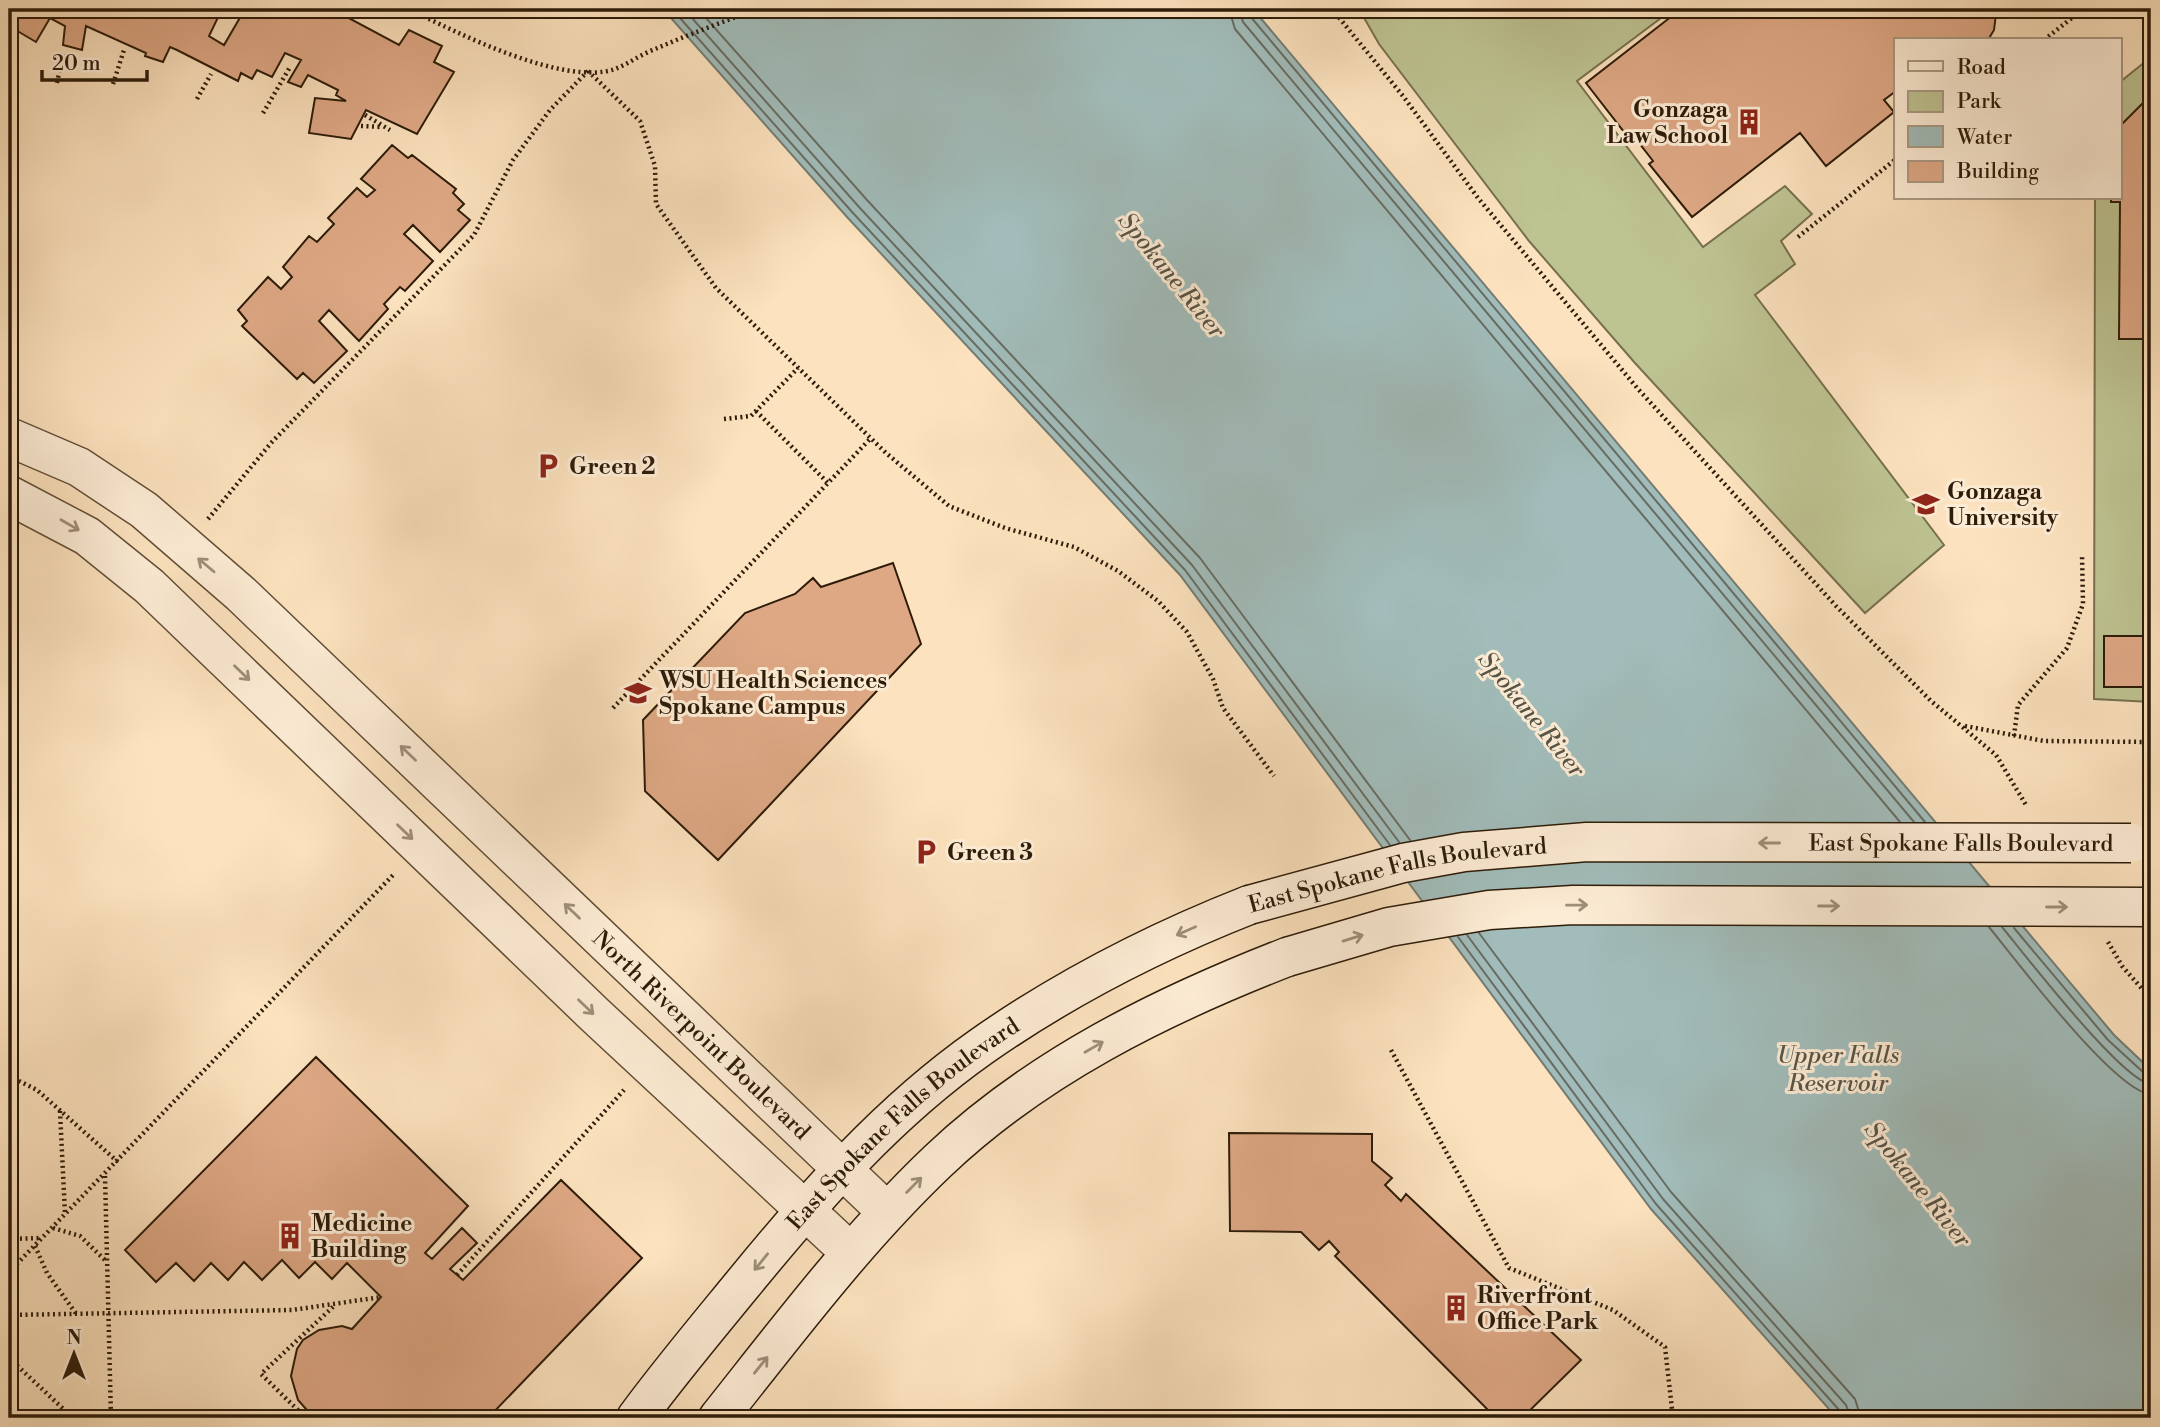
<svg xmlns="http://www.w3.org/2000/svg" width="2160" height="1427" viewBox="0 0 2160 1427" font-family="'Libre Bodoni',serif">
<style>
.green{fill:#bec392;stroke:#76704e;stroke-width:2}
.water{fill:#a1bcba;stroke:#737c73;stroke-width:2}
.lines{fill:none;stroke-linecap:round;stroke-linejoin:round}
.shore{stroke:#676c62;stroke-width:2}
.building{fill:#dea885;stroke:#2d1c09;stroke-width:2}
.street-casing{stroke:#614e36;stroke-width:41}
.secondary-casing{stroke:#2d1c09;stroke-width:41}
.path{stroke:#2d1c09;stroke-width:4.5;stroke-dasharray:2 3.5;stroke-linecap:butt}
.street{stroke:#fdecd5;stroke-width:38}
.secondary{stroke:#fdecd5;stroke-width:38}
.secondary-bridge-casing{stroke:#2d1c09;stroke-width:41;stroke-linecap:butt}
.secondary-bridge{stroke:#fdecd5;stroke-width:38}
.oneway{stroke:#9f8e79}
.labels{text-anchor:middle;stroke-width:6;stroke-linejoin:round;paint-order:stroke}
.poi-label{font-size:23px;font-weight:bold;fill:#2d1c09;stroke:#fdecd5;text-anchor:start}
.street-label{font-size:23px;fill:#2d1c09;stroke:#fdecd5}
.water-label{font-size:24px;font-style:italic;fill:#565447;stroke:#fdecd5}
</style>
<rect width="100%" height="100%" fill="#fce2be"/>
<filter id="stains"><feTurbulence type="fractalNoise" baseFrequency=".00286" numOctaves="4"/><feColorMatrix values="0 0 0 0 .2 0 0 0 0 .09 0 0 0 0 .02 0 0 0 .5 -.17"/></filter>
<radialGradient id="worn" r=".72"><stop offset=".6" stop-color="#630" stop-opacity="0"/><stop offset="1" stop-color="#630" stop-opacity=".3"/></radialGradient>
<path class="green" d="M1359,9H1673L1577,81L1703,247L1785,186L1812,214L1781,241L1795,264L1755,295L1944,545L1865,613L1635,363L1529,241L1379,44Z
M2151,57V702L2094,699L2095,198H2120V82Z"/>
<path class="water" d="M663,9H1253L2114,1035L2151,1070V1418H1837L1651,1209L1180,575L847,217Z"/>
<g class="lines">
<path class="shore" d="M672,9L853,213L1185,570L1390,845
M684,9L859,207L1192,565L1399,842
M698,9L867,200L1200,558L1410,840
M1229,9L1235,29L1900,822
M1239,9L1243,22L1914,822
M1248,9L1250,16L1925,822
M1989,927C2015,959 2116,1093 2151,1094
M2002,927C2025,955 2123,1082 2151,1084
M2014,928L2108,1040L2144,1073L2151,1075
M1479,933L1671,1192L1855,1399L1861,1418
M1467,935L1663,1199L1846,1405L1851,1418
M1458,937L1656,1204L1840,1411L1842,1418"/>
</g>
<path class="building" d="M9,9H222L209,36L224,45L245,9H332L399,45L409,30L442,46L434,62L454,72L417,134L366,110L351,139L309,133L315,98L346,101L336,95L338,90L308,75L301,87L288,82L301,60L285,53L272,77L257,70L252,79L241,73L238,81L177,50L170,47L163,62L145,56L146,53L86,26L82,50L63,45L65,26L50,18L36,42L9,26Z
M1681,9H2002L1996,14L1994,30L1988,40H1896V91L1884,100L1894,112L1826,166L1800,133L1692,217L1649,164L1653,161L1632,134L1628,137L1586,83Z
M2151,95V348H2148V339H2119L2120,202H2111V198H2120V126Z
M392,145L408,158L412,155L456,189L453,193L464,204L458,210L470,220L440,252L413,225L404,234L433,261L405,291L400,287L384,304L388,309L359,341L329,310L319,321L347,351L314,383L303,373L297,379L242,326L247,321L238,310L268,277L281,289L292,277L283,267L309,236L317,242L334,224L328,218L357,188L367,197L375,190L361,179Z
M893,563L921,644L718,860L645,791L643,720L745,613L795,594L813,578L821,587Z
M2104,636H2151V687H2104Z
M316,1057L468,1206L425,1253L432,1259L462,1228L477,1243L450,1269L463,1280L561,1180L642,1258L488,1418H320L306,1409L298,1400L291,1376L297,1349L303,1340L319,1330L342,1326L352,1329L381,1297L347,1263L332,1279L315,1262L299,1278L282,1260L262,1280L244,1262L228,1280L211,1263L194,1281L176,1263L156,1282L125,1250Z
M1229,1133L1372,1134V1161L1392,1178L1385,1185L1401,1201L1406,1194L1581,1360L1522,1418H1496L1335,1256L1339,1252L1329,1241L1319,1250L1301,1232L1230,1231Z"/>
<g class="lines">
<g class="street-casing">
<g id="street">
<path id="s1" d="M9,437L79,467L144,510L241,594L887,1212"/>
<path d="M9,495L87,536L149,586L595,1015L850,1252"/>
</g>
</g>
<g class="secondary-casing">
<g id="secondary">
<path id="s2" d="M636,1418C669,1373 706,1329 742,1285C814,1197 888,1112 982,1046C1065,988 1155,942 1249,905"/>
<path d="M718,1418C788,1330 856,1239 938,1161C1037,1067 1161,1006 1287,957"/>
</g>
</g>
<path class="path" d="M409,9C455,32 564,87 615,69C628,64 640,55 653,50C687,35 723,22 757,9
M1332,9L1403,96L1478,198L1638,389L1836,606L1931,701L1996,755L2026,805
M2078,13L2084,9
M2044,40L2078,13L2074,9
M9,53L15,36
M588,71L640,121L655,166L656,204L716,288L886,453L949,506L1005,528L1074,547L1118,571L1158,601L1187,632L1213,679L1223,708L1274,776
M57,83L63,52
M113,84L124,50
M197,99L211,74
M263,113L290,67
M365,115L390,130
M361,126L382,127
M1798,237L1896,159
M756,411L828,483L871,438
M724,419L751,416L798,368
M208,519L271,443L474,235L513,160L550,110L588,71
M613,708L828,483
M1965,726L2044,741L2151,742
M2014,736L2018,705L2067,648L2083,604L2082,554
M2108,942L2122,966L2151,999
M1391,1050L1509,1268L1613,1310L1665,1347L1673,1418
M9,1076L37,1090L118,1162
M60,1111L65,1214
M105,1176L111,1418
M53,1228L80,1236L107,1262
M9,1239L42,1238
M35,1246L47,1273L77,1315
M9,1272L395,873
M457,1275L624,1090
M9,1315L292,1310L381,1297
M9,1358L73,1418
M306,1418L261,1374L335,1305"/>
<use href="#street" class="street"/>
<use href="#secondary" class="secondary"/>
<g class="secondary-bridge-casing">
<g id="secondary-bridge">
<path id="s3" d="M1249,905L1403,863L1464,852L1587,842L2131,843"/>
<path d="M1287,957L1389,927L1489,910L1573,905L2151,907"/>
</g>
</g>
<use href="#secondary-bridge" class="secondary-bridge"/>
</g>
<defs><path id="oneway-shaft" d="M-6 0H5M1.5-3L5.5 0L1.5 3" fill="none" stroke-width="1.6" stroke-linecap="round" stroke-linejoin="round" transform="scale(1.75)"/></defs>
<g class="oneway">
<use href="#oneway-shaft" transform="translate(70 525) rotate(30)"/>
<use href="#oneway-shaft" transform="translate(206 565) rotate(-140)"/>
<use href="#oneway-shaft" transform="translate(242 673) rotate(44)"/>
<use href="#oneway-shaft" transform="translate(408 753) rotate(-136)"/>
<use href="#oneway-shaft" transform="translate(405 832) rotate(44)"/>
<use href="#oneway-shaft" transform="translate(1769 843) rotate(-180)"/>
<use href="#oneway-shaft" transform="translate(1577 905) rotate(-1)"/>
<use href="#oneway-shaft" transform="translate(1829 906)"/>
<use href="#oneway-shaft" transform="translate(2057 907)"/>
<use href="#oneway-shaft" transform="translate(572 911) rotate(-136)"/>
<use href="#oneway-shaft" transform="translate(1186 931) rotate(156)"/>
<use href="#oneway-shaft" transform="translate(1353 938) rotate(-17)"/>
<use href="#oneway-shaft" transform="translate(586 1007) rotate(44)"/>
<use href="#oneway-shaft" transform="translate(1094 1047) rotate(-30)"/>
<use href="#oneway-shaft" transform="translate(914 1185) rotate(-45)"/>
<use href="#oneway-shaft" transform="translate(761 1262) rotate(129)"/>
<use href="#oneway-shaft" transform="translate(761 1365) rotate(-51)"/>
</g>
<defs>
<g id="building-bare" transform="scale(2.1)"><path d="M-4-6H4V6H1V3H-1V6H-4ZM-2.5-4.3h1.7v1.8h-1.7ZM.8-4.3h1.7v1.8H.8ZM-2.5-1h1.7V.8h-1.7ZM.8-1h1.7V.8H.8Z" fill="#8f2418" stroke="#fdecd5" stroke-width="2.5" paint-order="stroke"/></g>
<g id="parking-bare" transform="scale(2.1)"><path d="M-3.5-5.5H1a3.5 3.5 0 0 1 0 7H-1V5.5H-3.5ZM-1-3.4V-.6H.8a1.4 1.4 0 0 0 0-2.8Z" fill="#8f2418" stroke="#fdecd5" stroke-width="2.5" paint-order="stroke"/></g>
<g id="university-bare" transform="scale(2.1)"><path d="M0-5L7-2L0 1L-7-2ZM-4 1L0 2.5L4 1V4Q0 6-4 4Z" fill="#8f2418" stroke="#fdecd5" stroke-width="2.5" paint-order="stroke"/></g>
</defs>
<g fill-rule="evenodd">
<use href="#building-bare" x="1749" y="122"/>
<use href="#parking-bare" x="548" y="466"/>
<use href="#university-bare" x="1926" y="504"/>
<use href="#university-bare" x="638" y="693"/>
<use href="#parking-bare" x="926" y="852"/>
<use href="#building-bare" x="290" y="1236"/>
<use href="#building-bare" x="1456" y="1308"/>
</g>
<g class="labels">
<g class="poi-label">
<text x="1728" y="117" text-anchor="end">Gonzaga<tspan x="1728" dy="26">Law School</tspan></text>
<text x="569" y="474">Green 2</text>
<text x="1947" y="499">Gonzaga<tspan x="1947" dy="26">University</tspan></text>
<text x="659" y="688">WSU Health Sciences<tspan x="659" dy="26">Spokane Campus</tspan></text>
<text x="947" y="860">Green 3</text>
<text x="311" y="1231">Medicine<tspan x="311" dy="26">Building</tspan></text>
<text x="1477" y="1303">Riverfront<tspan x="1477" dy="26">Office Park</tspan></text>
</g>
<g class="street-label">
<text dy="8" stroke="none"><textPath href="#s3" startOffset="719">East Spokane Falls Boulevard</textPath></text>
<text dy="8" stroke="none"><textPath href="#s3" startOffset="152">East Spokane Falls Boulevard</textPath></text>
<text dy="8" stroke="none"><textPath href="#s1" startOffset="920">North Riverpoint Boulevard</textPath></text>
<text dy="8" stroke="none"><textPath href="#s2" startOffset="399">East Spokane Falls Boulevard</textPath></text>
</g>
<g class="water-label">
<text transform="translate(1172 275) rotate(51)" y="8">Spokane River</text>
<text transform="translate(1532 714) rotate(51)" y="8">Spokane River</text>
<text x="1838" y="1063">Upper Falls<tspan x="1838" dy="28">Reservoir</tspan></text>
<text transform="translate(1918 1184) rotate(51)" y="8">Spokane River</text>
</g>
</g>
<rect width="2160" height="1427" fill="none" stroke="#fce2be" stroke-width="35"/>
<rect x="10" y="10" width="2139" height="1406" fill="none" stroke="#2d1c09" stroke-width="3.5"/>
<rect x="18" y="18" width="2125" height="1392" fill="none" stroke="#2d1c09" stroke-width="2"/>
<rect x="1894" y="38" width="228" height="161" fill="#fdecd5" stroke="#aa9983" stroke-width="2"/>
<rect x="1908" y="61" width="35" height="10" fill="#fdecd5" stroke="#aa9983" stroke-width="2"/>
<text x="1957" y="74" font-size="21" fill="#2d1c09">Road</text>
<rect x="1908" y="91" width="35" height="21" fill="#bec392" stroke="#aa9983" stroke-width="2"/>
<text x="1957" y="108" font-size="21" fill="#2d1c09">Park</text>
<rect x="1908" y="126" width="35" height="21" fill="#a1bcba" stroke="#aa9983" stroke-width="2"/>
<text x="1957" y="144" font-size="21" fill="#2d1c09">Water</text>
<rect x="1908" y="161" width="35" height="21" fill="#dea885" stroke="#aa9983" stroke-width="2"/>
<text x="1957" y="178" font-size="21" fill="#2d1c09">Building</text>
<g transform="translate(74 1354)" stroke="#fdecd5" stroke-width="5" paint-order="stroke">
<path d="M0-5L12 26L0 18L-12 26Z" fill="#2d1c09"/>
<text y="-10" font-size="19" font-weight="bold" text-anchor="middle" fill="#2d1c09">N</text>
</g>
<path d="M42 70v10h105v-10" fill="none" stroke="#2d1c09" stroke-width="3.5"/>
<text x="52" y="70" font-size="21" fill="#2d1c09" stroke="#fdecd5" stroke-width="5" paint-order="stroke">20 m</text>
<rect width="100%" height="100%" filter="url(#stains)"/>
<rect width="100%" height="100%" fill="url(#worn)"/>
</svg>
